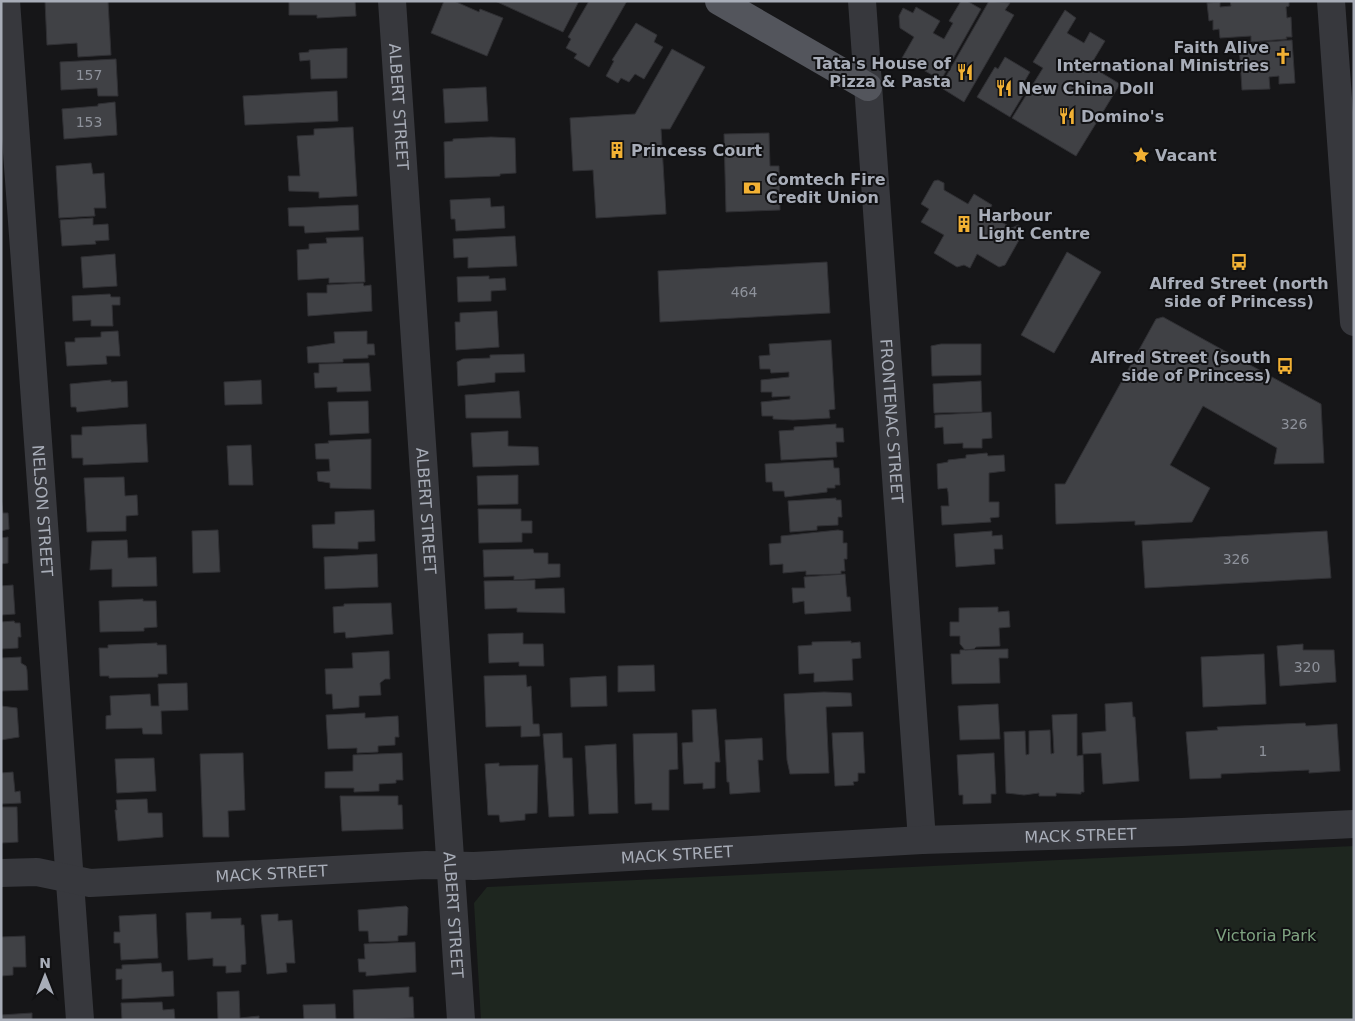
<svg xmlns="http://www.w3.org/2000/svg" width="1355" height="1021" viewBox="0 0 1355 1021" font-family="'DejaVu Sans',sans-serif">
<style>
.green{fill:#1e261f}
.building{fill:#404145;stroke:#303034}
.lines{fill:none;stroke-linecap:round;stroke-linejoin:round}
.minor{stroke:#37383d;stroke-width:28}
.major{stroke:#53555c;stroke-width:28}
.labels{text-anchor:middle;stroke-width:4;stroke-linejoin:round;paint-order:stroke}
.number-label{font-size:14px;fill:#8e929b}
.poi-label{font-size:16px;font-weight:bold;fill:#a8adb8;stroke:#111113;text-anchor:start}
.street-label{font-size:16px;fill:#a8adb8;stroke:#111113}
.park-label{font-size:16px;fill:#7fa381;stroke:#111113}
</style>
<rect width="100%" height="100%" fill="#161618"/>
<path class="green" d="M1354,846V1020H481L474,903L487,887Z"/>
<path class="building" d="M45,1H108L111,55L78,57L77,43L47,45Z
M289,1H355L356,16L317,18V15H289Z
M444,1H454L479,12L480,9L503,18L487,56L431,33Z
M495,1H579L563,32Z
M589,1H627L589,67L574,58L577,54L566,48L571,39L568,37Z
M961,1H967L981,9L941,80L902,58L914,37L900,28L899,16L903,8L913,13L916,7L940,21L933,33L944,39L953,23L949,21Z
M989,1L1010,3L1005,10L1014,15L964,102L940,87Z
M1230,1H1289V6L1286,7L1287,18L1291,17L1292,37H1286L1287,39L1251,42V36L1220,38L1219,29L1213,30V20L1209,21L1207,3L1220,2V7L1231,6Z
M1065,10L1076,18L1067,33L1084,43L1090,32L1105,41L1090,66L1120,84L1076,156L1012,118L1043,68L1033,62Z
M636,23L657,35L654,42L663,47L644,79L635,74L629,82L621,78L618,83L606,76L614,61L612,60Z
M1292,40L1295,83L1279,84V76L1269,77L1270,89L1242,90L1239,44Z
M347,48V78L311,79L310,60L300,61L299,53L309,52V50Z
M672,49L705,67L670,129H661L666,214L596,218L593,170L573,171L570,118L635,114Z
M1005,57L1030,72L1023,84L1028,87L1010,117L977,97L995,67L998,69Z
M116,59L118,96H98L97,88L61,90L60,62Z
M486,87L488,121L445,123L443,89Z
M337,91L338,121L245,125L243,96Z
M115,102L117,135L64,139L62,109L98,106V104Z
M353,127L357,196L319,198V192L289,191L288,176H300L297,136L314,135V129Z
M769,133L770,166H779L780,210L726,212L724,134Z
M491,137L515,138L516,173L500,174V176L445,178L444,142L453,141V139Z
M91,163L93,174L104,173L106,208H94L95,216L59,218L56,166Z
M938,180L944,183V190L968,204L974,194L992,205L987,214L1012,228L1018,225L1023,228V233L1005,265L999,267L977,254L970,268L964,265L957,267L934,253L944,235L921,222L929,209L921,204L934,181Z
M490,198L491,207L504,206L505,228L456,231L455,219H451L450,200Z
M358,205L359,230L305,233L304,226H289L288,208Z
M93,218V225L108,224L109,240L95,241L96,244L62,246L60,220Z
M515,236L517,266L468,268V257L454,258L453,239Z
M363,237L365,282L329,283V278L298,280L297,250L309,249V244L327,243L326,238Z
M1067,252L1101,272L1054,353L1021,335Z
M115,254L117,286L83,288L81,257Z
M827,262L830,313L660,322L658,271Z
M489,276V279L505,278L506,290L491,291V301L458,302L457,277Z
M363,283L364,286L371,285L372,311L308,316L307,293H327V285Z
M110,294L111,297H120V305H112L113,326H91V320L73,321L72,296Z
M497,311L499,347L456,350L455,322H460V313Z
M1163,317L1321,404L1324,463L1274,464L1277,448L1203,406L1170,465L1210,488L1192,522L1135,525V521L1056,524L1055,484H1065L1156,319Z
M118,331L120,356H106L107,364L67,366L65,342H75V338L101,337V332Z
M367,331V344H374L375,355H368V358L343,359V362L308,363L307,347L335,343L334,332Z
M831,340L835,409L829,410L830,418L793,420L773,419V416H762L761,402L790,399V396L772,397V392H761V380L789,377V372L771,373L770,369H760L759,356L770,355L769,344Z
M941,344H981V375L932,376L931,346Z
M524,354L525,372L495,373V382L458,386L457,362L463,359L490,358V355Z
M369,363L371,391L337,392V387L315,388L314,373H319V364Z
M111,380V382L127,381L128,407L77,412L76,407H71L70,384Z
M261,380L262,404L225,405L224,382Z
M981,381L982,412L934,413L933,384Z
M519,391L521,418H466L465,395Z
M368,401L369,433L330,435L328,402Z
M991,412L992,438L982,439V448H963V443L944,444L943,427L935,428V415Z
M146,424L148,462L83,465V458H72L71,435H82V427Z
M836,424V428H843L844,442H836L837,457L781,460L779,431L794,430V427Z
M508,431V446L538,447L539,465L473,467L471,433Z
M371,439V489L330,488V483L318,481L317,472L330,471L329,459H316L315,444L329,443L328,441Z
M251,445L253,485H229L227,446Z
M987,453L988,456L1004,455L1005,471L989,473V502H999V517L990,518L991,522L942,525L941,506H949L948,492L947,488L938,489L937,464L948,462V460L966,458V455Z
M833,460L834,468H839L840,485H835V488H827V492L785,497L784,491H773L772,482H766L765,464Z
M518,475V504L478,505L477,476Z
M124,477L125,496L137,495L138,515L126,516V531L87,532L84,478Z
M1,497L3,513H8L9,529L1,531Z
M836,498V500H841L842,517H838V525L817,526V530L790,532L788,501Z
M478,509H521V521H532V533H522V542L479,543Z
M374,510L375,541L358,542V549L313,548L312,525L335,524V512Z
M218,530L220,572L193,573L192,531Z
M838,530L843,531V543H847V559H844L845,571H841V574L806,575V571L783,573V564L770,565L769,544L781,543V536Z
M992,531V536L1002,535L1003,549H994L995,564L956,567L954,534Z
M1327,531L1331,578L1145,588L1142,541Z
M8,537V563L1,564V538Z
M127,540L128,558L156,557L157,586L112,587V569L90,570L92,541Z
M533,549L534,553H548V564H560V577L514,580V576L484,577L483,550Z
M377,554L378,587L325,589L324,557Z
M845,574L847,597H850L851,611L805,614L804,601L793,603L792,588H805L804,577Z
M535,580V589L564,588L565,613L517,612V608L485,609L484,581Z
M13,585L15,614L1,615V586Z
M143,599V601H156L157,627L144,628V631L100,632L99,601Z
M391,603L393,634L346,638L345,632L334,633L333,607L344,606V604Z
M998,607V612L1009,611L1010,627L999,628L1000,646L976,647L974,649L965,650L960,644V636H950V622H959V608Z
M14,621L15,623H20L21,637H18V648L1,649V622Z
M523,633V644H543L544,666H519V662L489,663L488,634Z
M851,641V643L860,642L861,658L852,659L853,680L814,682V673L799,674L798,646L812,645V642Z
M157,643V645H166L167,674H158V677L109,678V676H100L99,648H108V645Z
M1303,644V650H1334L1336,682L1280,686L1277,646Z
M1008,649V658H999L1000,683L952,684L951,654H960V650Z
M389,651L390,679H385L380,683L381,695L359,696V707L333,709L332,694H326L325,669L353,668L352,653Z
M1264,654L1266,704L1203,707L1201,657Z
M21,657V663L26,666L27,670L28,690L1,691V658Z
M654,665L655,691L618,692V666Z
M526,675L527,687L531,686L533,724H539L540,736L521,737V726L486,727L484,676Z
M606,676L607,706L571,707L570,678Z
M187,683L188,710L161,711L162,734H143L142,728L106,729V716L111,715L110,696L150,694L151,706H159L158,684Z
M824,692L851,693L852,706L826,707L829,773L790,774L787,760L784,694Z
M1132,702L1133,717H1135L1139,781L1103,784L1101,753L1083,754L1082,733L1106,731L1105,704Z
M998,704L1000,739L960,740L958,706Z
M1,706L17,708L19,737L1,740Z
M716,709L720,762H715V788L703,789V783L684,784L682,743L693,742L692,710Z
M365,713V718L398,716L399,737H395V745L378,746V752L357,753V748L328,749L326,715Z
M1077,714V756L1083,755L1084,792H1081V794L1056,793V796H1039V793L1024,795L1006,793L1004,732L1025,731L1026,755L1029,754V731L1050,730L1051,754L1054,753L1052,715Z
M1305,723L1306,726L1337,724L1340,771L1309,773V770L1221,774V778L1190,779L1186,732L1218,730L1217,727Z
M863,732L865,773H858V781L853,782L854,785L835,786L832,733Z
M562,733L563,758H572L574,816L549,817L543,734Z
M677,733L678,769L669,770V810H652V803L635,804L633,734Z
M762,738L763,760H758L760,792L730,794L729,782H727L725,740Z
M616,744L618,813L589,814L585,746Z
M243,753L245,810L228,811L229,837H203L200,754Z
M402,753L403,780H396V783L379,784V791L354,792V788H325V772L353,771V755Z
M994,753L996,794H991V803L963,804V795H959L957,755Z
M154,758L156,791L117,793L115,759Z
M499,763V766L538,765L537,813L525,814V820L503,822H500L499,815H488L485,764Z
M13,772L15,792L20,791L21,803L1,804V773Z
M340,796H398V805H402L403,829L342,831Z
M147,799L148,813H162L163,837L118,841L115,810H117L116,800Z
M1,807H17L18,842L1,843Z
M406,906L408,908L407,935L398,936V941L369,942L368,931H359L358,910Z
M211,912V919L241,918V925H244L246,964L241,965V972L226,973V966H213V958L188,960L186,913Z
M156,914L158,958L121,960L120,943H114V932H120L119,916Z
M278,914V921L292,920L295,963H286L287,972L267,974L261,915Z
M25,936L26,967H13V975L1,976V937Z
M415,942L416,972L366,976V972H359L358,959H365L364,944Z
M161,963L162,972L173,971L174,996L122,999V979L116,980V969H122V965Z
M409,987V997H413L414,1018L354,1020L353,990Z
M239,991L240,1018L259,1016V1020H218L217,992Z
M162,1002L163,1010L174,1009L175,1020H122L121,1003Z
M335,1004L336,1020H304L303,1005Z
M32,1013V1020H1V1015Z"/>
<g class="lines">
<g class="minor">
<path id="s1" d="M6,1L80,1020"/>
<path id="s2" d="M392,1L461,1020"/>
<path id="s3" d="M862,1L922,840"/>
<path d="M1331,1L1354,322"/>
<path id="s4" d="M1,873L37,872L90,883L426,865L474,866L922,840L1182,832L1354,824"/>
</g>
<path class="major" d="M719,1L868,87"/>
</g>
<defs>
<g id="church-bare" transform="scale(1.35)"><path d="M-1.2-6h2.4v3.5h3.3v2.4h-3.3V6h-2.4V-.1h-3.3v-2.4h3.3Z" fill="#f2b134" stroke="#111113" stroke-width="2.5" paint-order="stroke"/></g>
<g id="restaurant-bare" transform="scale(1.35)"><path d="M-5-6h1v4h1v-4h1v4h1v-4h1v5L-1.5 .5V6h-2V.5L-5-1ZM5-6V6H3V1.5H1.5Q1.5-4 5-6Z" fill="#f2b134" stroke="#111113" stroke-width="2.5" paint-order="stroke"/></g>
<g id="building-bare" transform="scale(1.35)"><path d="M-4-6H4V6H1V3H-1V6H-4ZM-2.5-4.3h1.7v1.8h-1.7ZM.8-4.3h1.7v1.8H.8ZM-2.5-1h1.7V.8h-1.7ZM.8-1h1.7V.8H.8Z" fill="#f2b134" stroke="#111113" stroke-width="2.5" paint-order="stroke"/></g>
<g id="sight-bare" transform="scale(1.35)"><path d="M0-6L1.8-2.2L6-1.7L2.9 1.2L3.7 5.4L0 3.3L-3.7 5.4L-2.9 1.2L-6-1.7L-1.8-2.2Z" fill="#f2b134" stroke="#111113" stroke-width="2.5" paint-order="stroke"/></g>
<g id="bank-bare" transform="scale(1.35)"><path d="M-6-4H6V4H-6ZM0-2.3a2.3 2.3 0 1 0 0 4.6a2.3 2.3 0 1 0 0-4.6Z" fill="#f2b134" stroke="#111113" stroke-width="2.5" paint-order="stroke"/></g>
<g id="bus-bare" transform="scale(1.35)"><path d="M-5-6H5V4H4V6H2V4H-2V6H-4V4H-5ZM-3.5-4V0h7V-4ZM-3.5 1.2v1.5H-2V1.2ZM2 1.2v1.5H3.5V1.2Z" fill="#f2b134" stroke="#111113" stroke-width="2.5" paint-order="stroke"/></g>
</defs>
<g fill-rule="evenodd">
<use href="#church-bare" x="1283" y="56"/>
<use href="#restaurant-bare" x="965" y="72"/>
<use href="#restaurant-bare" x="1004" y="88"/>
<use href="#restaurant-bare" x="1067" y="116"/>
<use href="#building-bare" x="617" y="150"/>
<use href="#sight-bare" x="1141" y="155"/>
<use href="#bank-bare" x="752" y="188"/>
<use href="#building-bare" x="964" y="224"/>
<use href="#bus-bare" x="1239" y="262"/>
<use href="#bus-bare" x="1285" y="366"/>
</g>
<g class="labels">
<g class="number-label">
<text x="89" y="80">157</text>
<text x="89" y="127">153</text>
<text x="744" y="297">464</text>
<text x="1294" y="429">326</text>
<text x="1236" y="564">326</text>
<text x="1307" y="672">320</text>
<text x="1263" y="756">1</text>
</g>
<g class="poi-label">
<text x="1269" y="53" text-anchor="end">Faith Alive<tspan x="1269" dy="18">International Ministries</tspan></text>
<text x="951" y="69" text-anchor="end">Tata's House of<tspan x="951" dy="18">Pizza &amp; Pasta</tspan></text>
<text x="1018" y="94">New China Doll</text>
<text x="1081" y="122">Domino's</text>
<text x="631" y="156">Princess Court</text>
<text x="1155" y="161">Vacant</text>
<text x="766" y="185">Comtech Fire<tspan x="766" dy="18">Credit Union</tspan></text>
<text x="978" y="221">Harbour<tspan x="978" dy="18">Light Centre</tspan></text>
<text x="1239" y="289" text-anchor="middle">Alfred Street (north<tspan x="1239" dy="18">side of Princess)</tspan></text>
<text x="1271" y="363" text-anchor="end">Alfred Street (south<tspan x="1271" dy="18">side of Princess)</tspan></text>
</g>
<g class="street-label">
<text dy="6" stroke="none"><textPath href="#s2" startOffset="106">ALBERT STREET</textPath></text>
<text dy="6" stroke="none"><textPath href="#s3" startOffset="421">FRONTENAC STREET</textPath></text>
<text dy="6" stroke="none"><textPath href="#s1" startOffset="511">NELSON STREET</textPath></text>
<text dy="6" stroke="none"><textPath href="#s2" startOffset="511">ALBERT STREET</textPath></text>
<text dy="6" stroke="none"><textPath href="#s4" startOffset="1082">MACK STREET</textPath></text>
<text dy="6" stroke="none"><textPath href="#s4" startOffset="678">MACK STREET</textPath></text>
<text dy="6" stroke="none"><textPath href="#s4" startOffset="272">MACK STREET</textPath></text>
<text dy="6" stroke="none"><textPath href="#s2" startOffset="916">ALBERT STREET</textPath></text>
</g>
<g class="park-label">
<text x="1266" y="941">Victoria Park</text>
</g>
</g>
<rect width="1355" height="1021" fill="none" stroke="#a8adb8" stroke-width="5"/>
<g transform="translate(45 976)" stroke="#111113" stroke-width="4" paint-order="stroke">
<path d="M0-4L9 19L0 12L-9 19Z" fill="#a8adb8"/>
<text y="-8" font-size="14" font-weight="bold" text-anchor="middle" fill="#a8adb8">N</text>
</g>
</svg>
